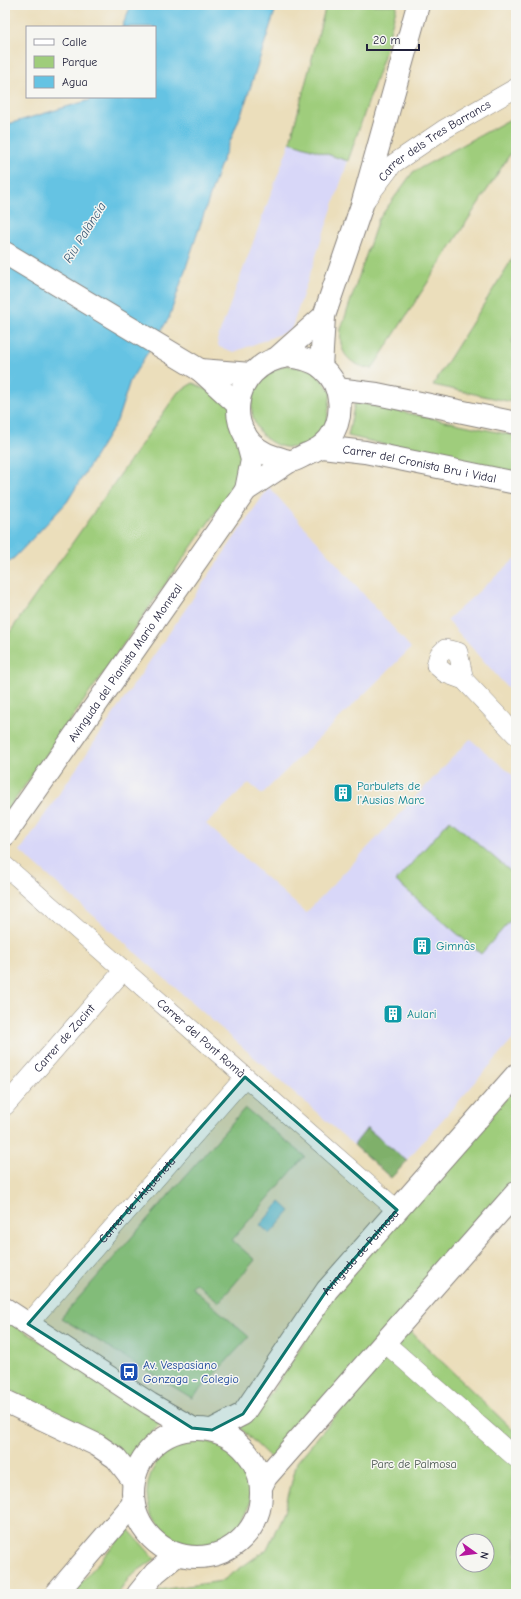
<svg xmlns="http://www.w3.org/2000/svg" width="521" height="1599" viewBox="0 0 521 1599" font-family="'Comic Neue',sans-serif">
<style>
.built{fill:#d8d7f8}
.green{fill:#9fcd7b;stroke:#60785b;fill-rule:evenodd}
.forest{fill:#7fb06b;stroke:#506953}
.water{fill:#65c3e3;stroke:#44728f}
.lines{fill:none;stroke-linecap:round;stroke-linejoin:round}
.minor-casing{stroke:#86807b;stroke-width:20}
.tertiary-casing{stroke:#86807b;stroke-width:24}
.minor{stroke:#fff;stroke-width:19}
.tertiary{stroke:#fff;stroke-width:22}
.marked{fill:#0f766e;fill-opacity:0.2;stroke:#0f766e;stroke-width:3;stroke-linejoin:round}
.labels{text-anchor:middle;stroke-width:3;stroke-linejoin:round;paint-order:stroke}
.street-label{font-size:12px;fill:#22223b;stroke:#f6f6f2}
.culture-label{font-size:12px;fill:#0d838f;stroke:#f6f6f2;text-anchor:start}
.transit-label{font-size:12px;fill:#164399;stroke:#f6f6f2;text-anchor:start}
.park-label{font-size:12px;fill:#48554e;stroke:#f6f6f2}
.water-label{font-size:13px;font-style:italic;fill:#395a76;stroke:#f6f6f2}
</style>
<rect width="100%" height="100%" fill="#f6f6f2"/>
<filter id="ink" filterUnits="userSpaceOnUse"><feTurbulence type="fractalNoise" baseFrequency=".025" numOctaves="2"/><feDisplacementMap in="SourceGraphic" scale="8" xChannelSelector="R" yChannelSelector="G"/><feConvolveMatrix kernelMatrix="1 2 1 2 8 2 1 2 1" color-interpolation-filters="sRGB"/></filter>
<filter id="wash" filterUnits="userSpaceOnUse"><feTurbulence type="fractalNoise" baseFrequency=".012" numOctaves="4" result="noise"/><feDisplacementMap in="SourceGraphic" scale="16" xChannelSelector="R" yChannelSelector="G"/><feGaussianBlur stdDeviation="0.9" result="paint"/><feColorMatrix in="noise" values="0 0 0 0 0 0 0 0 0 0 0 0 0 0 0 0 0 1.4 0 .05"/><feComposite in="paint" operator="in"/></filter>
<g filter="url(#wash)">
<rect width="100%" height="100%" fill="#ebdebb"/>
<path class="built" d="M290,142L348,161L291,330L234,352L219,347L217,340Z
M269,487L411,648L262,794L249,783L206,824L306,913L470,739L516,778V1036L391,1178L20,851Z
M516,558V697L447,620Z"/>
<path class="green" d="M326,5H397L383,59L348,161L290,142Z
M516,116V145L372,369C349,365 338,353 341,329L378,220L413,172Z
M516,253V335L512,341L516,350V403L433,385Z
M286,365L313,370L331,391L326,430C320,435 311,444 303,446C253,459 226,386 286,365Z
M193,383L238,405L252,460L5,814V639L178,392Z
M355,402L516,436V475L348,436Z
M450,820L516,876V914L481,954L396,881Z
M516,1087V1178L273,1460L239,1427L262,1407L343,1283Z
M245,1108L305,1156L232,1240L255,1260L219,1302L196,1283L191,1287L249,1337L192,1398L61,1318Z
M5,1319L164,1419L128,1460L107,1442L5,1388Z
M408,1329L516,1433V1594H157L160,1590L222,1581L267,1549L284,1512L297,1462ZM463,1541H487V1565H463Z
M147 1493a52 52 0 1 1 104 0a52 52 0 1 1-104 0Z
M128,1529L155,1559L130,1576L118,1594H71Z"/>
<path class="forest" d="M367,1128L407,1161L391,1178L354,1145Z"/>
<path class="water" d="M131,5H277L245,104L219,169L169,318L130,381L117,421L67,502L15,557L5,565V125L90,100L92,97H155V27H122Z
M280,1202L290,1211L270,1234L260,1225Z"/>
</g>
<g filter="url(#ink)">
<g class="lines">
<g class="minor-casing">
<g id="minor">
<path id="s1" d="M364,202L393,164L443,130L516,88"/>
<path d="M464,680L458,652L445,649L439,655L436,665L445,673L464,680L516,735"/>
<path id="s2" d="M5,866L397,1210"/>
<path id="s3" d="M5,1106L124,970"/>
<path id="s4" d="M28,1324L245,1077"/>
<path d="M384,1342L516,1458"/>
</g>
</g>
<g class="tertiary-casing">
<g id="tertiary">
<path d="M5,253L200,370L238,405"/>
<path d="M288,356C300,358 313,360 322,368C343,385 345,418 329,439C322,447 316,450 307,454C302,456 295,461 290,461C286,461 280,458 275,457C220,441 228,364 288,356Z"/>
<path d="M277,358L324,316"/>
<path d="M321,367L324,316L362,205L418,5"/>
<path d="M200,370L251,374"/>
<path d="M337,389L377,394L516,423"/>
<path d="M245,434L252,460L246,490"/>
<path id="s5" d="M322,447L365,452L516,483"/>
<path id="s6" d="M5,835L246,490L290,461"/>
<path d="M5,1309L150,1404L192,1428"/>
<path d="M5,1401L97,1445L116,1458L133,1480"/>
<circle cx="197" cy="1493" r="64"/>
<path id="s7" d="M212,1430L243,1414L327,1290L516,1075"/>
<path d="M261,1487L266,1477L516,1193"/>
<path d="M56,1594L133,1504"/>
<path d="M138,1594L155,1573L177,1555"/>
</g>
</g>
<use href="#minor" class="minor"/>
<use href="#tertiary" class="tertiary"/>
</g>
</g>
<path class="marked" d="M245,1077L397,1210L327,1290L243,1414L212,1430L192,1428L28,1324Z"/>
<defs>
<g id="building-square" transform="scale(1)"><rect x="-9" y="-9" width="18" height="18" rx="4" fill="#0f9aa8" stroke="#f6f6f2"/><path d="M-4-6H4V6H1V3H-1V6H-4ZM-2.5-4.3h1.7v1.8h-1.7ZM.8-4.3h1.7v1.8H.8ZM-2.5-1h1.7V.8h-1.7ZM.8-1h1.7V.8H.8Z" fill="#fff"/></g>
<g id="bus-square" transform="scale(1)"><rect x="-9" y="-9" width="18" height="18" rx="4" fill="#1a4fb4" stroke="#f6f6f2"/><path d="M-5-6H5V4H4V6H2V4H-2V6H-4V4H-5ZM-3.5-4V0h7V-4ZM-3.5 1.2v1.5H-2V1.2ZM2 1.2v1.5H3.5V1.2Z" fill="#fff"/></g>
</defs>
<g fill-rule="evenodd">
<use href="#building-square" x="343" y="793"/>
<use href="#building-square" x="422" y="946"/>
<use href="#building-square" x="393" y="1014"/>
<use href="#bus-square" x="129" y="1372"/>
</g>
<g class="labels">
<g class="street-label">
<text dy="4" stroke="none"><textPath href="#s1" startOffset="95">Carrer dels Tres Barrancs</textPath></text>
<text dy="4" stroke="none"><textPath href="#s5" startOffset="99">Carrer del Cronista Bru i Vidal</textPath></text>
<text dy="4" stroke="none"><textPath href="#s6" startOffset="210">Avinguda del Pianista Mario Monreal</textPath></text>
<text dy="4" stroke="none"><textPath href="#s3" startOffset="90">Carrer de Zacint</textPath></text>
<text dy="4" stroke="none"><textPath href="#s2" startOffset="261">Carrer del Pont Romà</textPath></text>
<text dy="4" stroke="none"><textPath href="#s4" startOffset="165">Carrer de l’Alquerieta</textPath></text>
<text dy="4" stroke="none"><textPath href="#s7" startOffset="235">Avinguda de Palmosa</textPath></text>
</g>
<g class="culture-label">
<text x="357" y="790">Parbulets de<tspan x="357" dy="14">l'Ausias Marc</tspan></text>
<text x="436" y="950">Gimnàs</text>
<text x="407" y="1018">Aulari</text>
</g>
<g class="transit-label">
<text x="143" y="1369">Av. Vespasiano<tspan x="143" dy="14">Gonzaga - Colegio</tspan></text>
</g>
<g class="park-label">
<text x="414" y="1468">Parc de Palmosa</text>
</g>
<g class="water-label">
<text transform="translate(84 232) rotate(-58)" y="5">Riu Palància</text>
</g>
</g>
<rect width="521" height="1599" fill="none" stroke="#f6f6f2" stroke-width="20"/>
<rect x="26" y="26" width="130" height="72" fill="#f6f6f2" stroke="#a1a1a9"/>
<rect x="34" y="39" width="20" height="6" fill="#ffffff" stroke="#a1a1a9"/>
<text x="62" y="46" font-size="12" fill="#22223b">Calle</text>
<rect x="34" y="56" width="20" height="12" fill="#9fcd7b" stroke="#a1a1a9"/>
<text x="62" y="66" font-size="12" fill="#22223b">Parque</text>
<rect x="34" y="76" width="20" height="12" fill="#65c3e3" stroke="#a1a1a9"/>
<text x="62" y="86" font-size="12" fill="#22223b">Agua</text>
<g transform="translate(475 1553) rotate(104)"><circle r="19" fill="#f6f6f2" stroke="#a1a1a9"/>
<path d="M0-3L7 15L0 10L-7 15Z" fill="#b5179e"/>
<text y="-6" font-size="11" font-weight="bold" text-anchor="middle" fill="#22223b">N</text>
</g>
<path d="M367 44v6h52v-6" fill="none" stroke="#22223b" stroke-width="2"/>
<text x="373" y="44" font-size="12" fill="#22223b" stroke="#f6f6f2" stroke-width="3" paint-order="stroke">20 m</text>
</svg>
